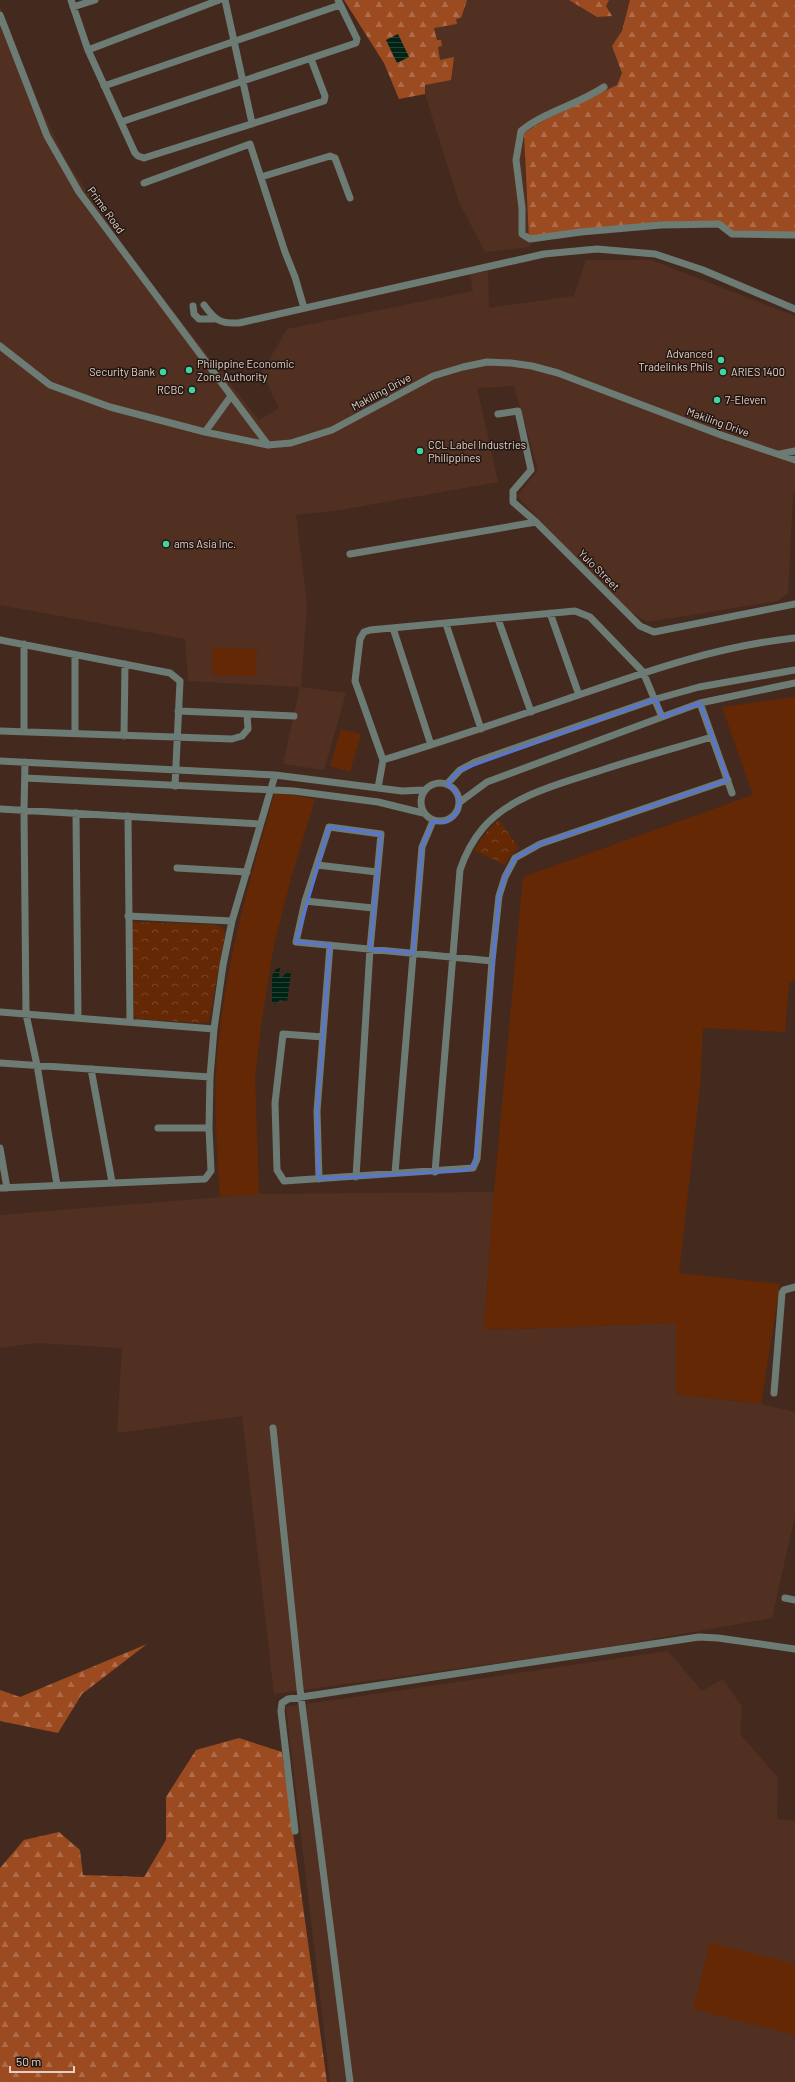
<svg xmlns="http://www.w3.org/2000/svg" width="795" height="2082" viewBox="0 0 795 2082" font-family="Barlow,sans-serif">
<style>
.built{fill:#513021}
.green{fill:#652805}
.forest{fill:url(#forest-firs)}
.park{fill:url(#park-crowns)}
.water{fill:url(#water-rules)}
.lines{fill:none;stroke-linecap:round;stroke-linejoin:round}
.minor{stroke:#6d7b75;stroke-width:7}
.marked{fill:none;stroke:#5875d3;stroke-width:3;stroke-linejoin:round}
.poi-dot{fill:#40d4a1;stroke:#221611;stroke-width:1.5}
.labels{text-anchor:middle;stroke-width:3;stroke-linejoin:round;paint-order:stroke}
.street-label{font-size:11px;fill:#e1cfc8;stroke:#221611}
.poi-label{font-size:11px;fill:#e1cfc8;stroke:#221611;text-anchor:start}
</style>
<defs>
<pattern id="forest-firs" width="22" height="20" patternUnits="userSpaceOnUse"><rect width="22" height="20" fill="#9c4b21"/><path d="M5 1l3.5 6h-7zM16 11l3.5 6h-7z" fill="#ae6c4a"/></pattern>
<pattern id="park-crowns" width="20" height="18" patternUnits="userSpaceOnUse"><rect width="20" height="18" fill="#652805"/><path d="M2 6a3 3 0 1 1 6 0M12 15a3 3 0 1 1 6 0" fill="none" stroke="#7b4628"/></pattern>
<pattern id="water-rules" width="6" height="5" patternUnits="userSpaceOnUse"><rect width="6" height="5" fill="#002316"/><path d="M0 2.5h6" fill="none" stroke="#254236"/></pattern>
</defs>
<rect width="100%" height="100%" fill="#442a1e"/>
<path class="built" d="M411,0H569L597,17L608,0H631L622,73L617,85L584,102L524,157L530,247L485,252L459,202L425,94L399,99L384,63L356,19Z
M0,5L6,29L35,96L66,160L128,254L259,420L279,408L262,372L287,329L473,291L470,274L488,271L489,308L574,296L586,260H651L795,316V493H793L788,593L778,601L647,622L624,608L517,496L538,470L514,386L477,388L498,482L340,510L296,515L307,605L301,687L346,693L324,770L283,764L300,687L188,681L185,639L0,605Z
M494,1192L484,1330L676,1323V1394L761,1404L795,1412V1516L772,1618L590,1650L274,1694L242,1416L117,1433L122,1348L37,1343L0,1348V1215L259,1194Z
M668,1651L702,1691L723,1679L742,1707L740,1734L778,1778L777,1819L795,1821V2082H330L286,1707Z"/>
<path class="green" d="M213,648L257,649L256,676L212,675Z
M795,697V979L789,984L785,1032L703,1028L700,1087L679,1273L780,1284L761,1404L676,1394V1323L484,1330L494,1192L523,877L753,795L722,707Z
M341,729L361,734L350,772L330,766Z
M275,792L315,799L291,878L274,945L261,1025L255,1078L259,1194L220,1197C218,1157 214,1116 216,1076C221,978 248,885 275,792Z
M710,1943L795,1964V2035L693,2009Z"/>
<path class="forest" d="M344,0H467L461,18L456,19L457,24L434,28L437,40H441L442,46L438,47L440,60L454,57L451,80L425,85V94L399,99L384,63Z
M569,0H609L606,6L612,16L597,17Z
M630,0H795V233L744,236L722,226H666L529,240L524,133L545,120L617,85L622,73L612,46L622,31Z
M147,1644L82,1694L58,1733L0,1721V1690L20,1697Z
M239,1738L282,1752L327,2082H0V1868L24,1840L59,1832L80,1850L83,1875L144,1877L166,1840V1797L196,1750Z"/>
<path class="park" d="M499,820L519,848L509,857L505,865L474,850L488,830Z
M135,922L217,925L223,929L225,933L209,1021L205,1023L137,1019L134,1014L132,923Z"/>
<path class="water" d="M398,34L409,57L397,63L386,40Z
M280,968L279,977H282L288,971L291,974C290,977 288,1000 287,1001L280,1000L275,1004L272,1002V976L276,969Z"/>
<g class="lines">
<path class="minor" d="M71,0L88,50L135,153L138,156L144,158L324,101L325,96L311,59
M225,0L252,123
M73,7L95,0
M0,15L47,136L79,192L268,445
M88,50L219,0
M104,86L340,5
M604,87C577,105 546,111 521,131L516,160L522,208V234L530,239L581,232L661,225L719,224L732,234L795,235
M121,122L356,43L357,39L338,0
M261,177L330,156L335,158L350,198
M144,183L250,144L285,252L295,277L304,308
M204,305C215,320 220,324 239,323L544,254L597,249L655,254L703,270L795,309
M193,306L194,314L199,319H214
M0,346L50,385L110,407L205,432L268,445L291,443L332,430L433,376L463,367L487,362L511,363L532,366L558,373L721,435L795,460
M498,414L518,411L531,470L513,491V502L536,522L640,626L654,632L795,604
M205,432L231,396
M780,454L795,451
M350,554L536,522
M550,613L579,695
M498,619L531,712
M446,624L481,729
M393,628L431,745
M0,640L170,673L180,681L175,786
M24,644V732
M75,656V733
M700,703L732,793
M178,711L294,716
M0,731L232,739L242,736L248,729L247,714
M124,736L125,664
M383,760C445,741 506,720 567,699C642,673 716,646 795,638
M0,761L275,775L402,791L424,790
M25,762L24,810L26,1014L37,1065L57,1185
M25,778L294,791L378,802L423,813
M421 802a19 19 0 1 1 38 0a19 19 0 1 1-38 0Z
M447,784L460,770L475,762L656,699L699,687L795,670
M378,788L383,760L355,681L360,639L364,632L370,630L575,611L590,617L643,672L662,717
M460,802L487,782L662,717L700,703L795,683
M0,809L260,824
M76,813L78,1018
M128,816L130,1022
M317,865L377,872
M177,868L247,872
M305,901L373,908
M128,916L232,921
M0,1012L214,1029
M323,1037L283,1034L275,1103L277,1170L284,1181L473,1168L477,1159L492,961L499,896L505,877L515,858L540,844L728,780
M0,1063L210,1077
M91,1069L112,1182
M158,1128H209
M0,1148L7,1188
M435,1172L460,870C465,855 472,841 483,828C511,795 562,783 602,770C638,758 675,748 712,737
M395,1173L422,847L433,821
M356,1177L370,949L381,834L329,827L305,901L296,942C361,948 427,955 492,961
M319,1179L317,1111L330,945
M0,1188L205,1179L211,1171L209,1128L210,1077L214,1029L223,965L232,921L275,775
M774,1393L782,1293L784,1290L795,1287
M273,1428L300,1689L350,2082
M785,1598L795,1600
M295,1831L281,1711L282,1703L288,1699L699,1637L718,1638L795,1649"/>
</g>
<path class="marked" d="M656,699L662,717L700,703L728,780L540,844L515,858L505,877L499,896L475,1165L467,1170L319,1179L317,1111L330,945L296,942L329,827L381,834L370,949L413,953L422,847L433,821L446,822L456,814L460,802L456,791L447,784L460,770Z"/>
<g class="poi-dot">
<circle cx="721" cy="360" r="4"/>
<circle cx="189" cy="370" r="4"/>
<circle cx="163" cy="372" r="4"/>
<circle cx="723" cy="372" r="4"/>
<circle cx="192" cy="390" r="4"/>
<circle cx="717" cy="400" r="4"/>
<circle cx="420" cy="451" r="4"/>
<circle cx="166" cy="544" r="4"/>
</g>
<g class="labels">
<g class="street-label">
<text transform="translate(106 210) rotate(54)" y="4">Prime Road</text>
<text transform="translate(381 392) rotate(-28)" y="4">Makiling Drive</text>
<text transform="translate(718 422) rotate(20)" y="4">Makiling Drive</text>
<text transform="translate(599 570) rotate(45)" y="4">Yulo Street</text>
</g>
<g class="poi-label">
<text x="713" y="358" text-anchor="end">Advanced<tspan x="713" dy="13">Tradelinks Phils</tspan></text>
<text x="197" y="368">Philippine Economic<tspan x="197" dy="13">Zone Authority</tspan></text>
<text x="155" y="376" text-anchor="end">Security Bank</text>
<text x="731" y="376">ARIES 1400</text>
<text x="184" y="394" text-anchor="end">RCBC</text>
<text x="725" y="404">7-Eleven</text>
<text x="428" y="449">CCL Label Industries<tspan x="428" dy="13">Philippines</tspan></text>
<text x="174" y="548">ams Asia Inc.</text>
</g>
</g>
<path d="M10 2066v6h64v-6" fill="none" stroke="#e1cfc8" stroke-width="2"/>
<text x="16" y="2066" font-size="12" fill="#e1cfc8" stroke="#221611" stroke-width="3" paint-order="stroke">50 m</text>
</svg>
